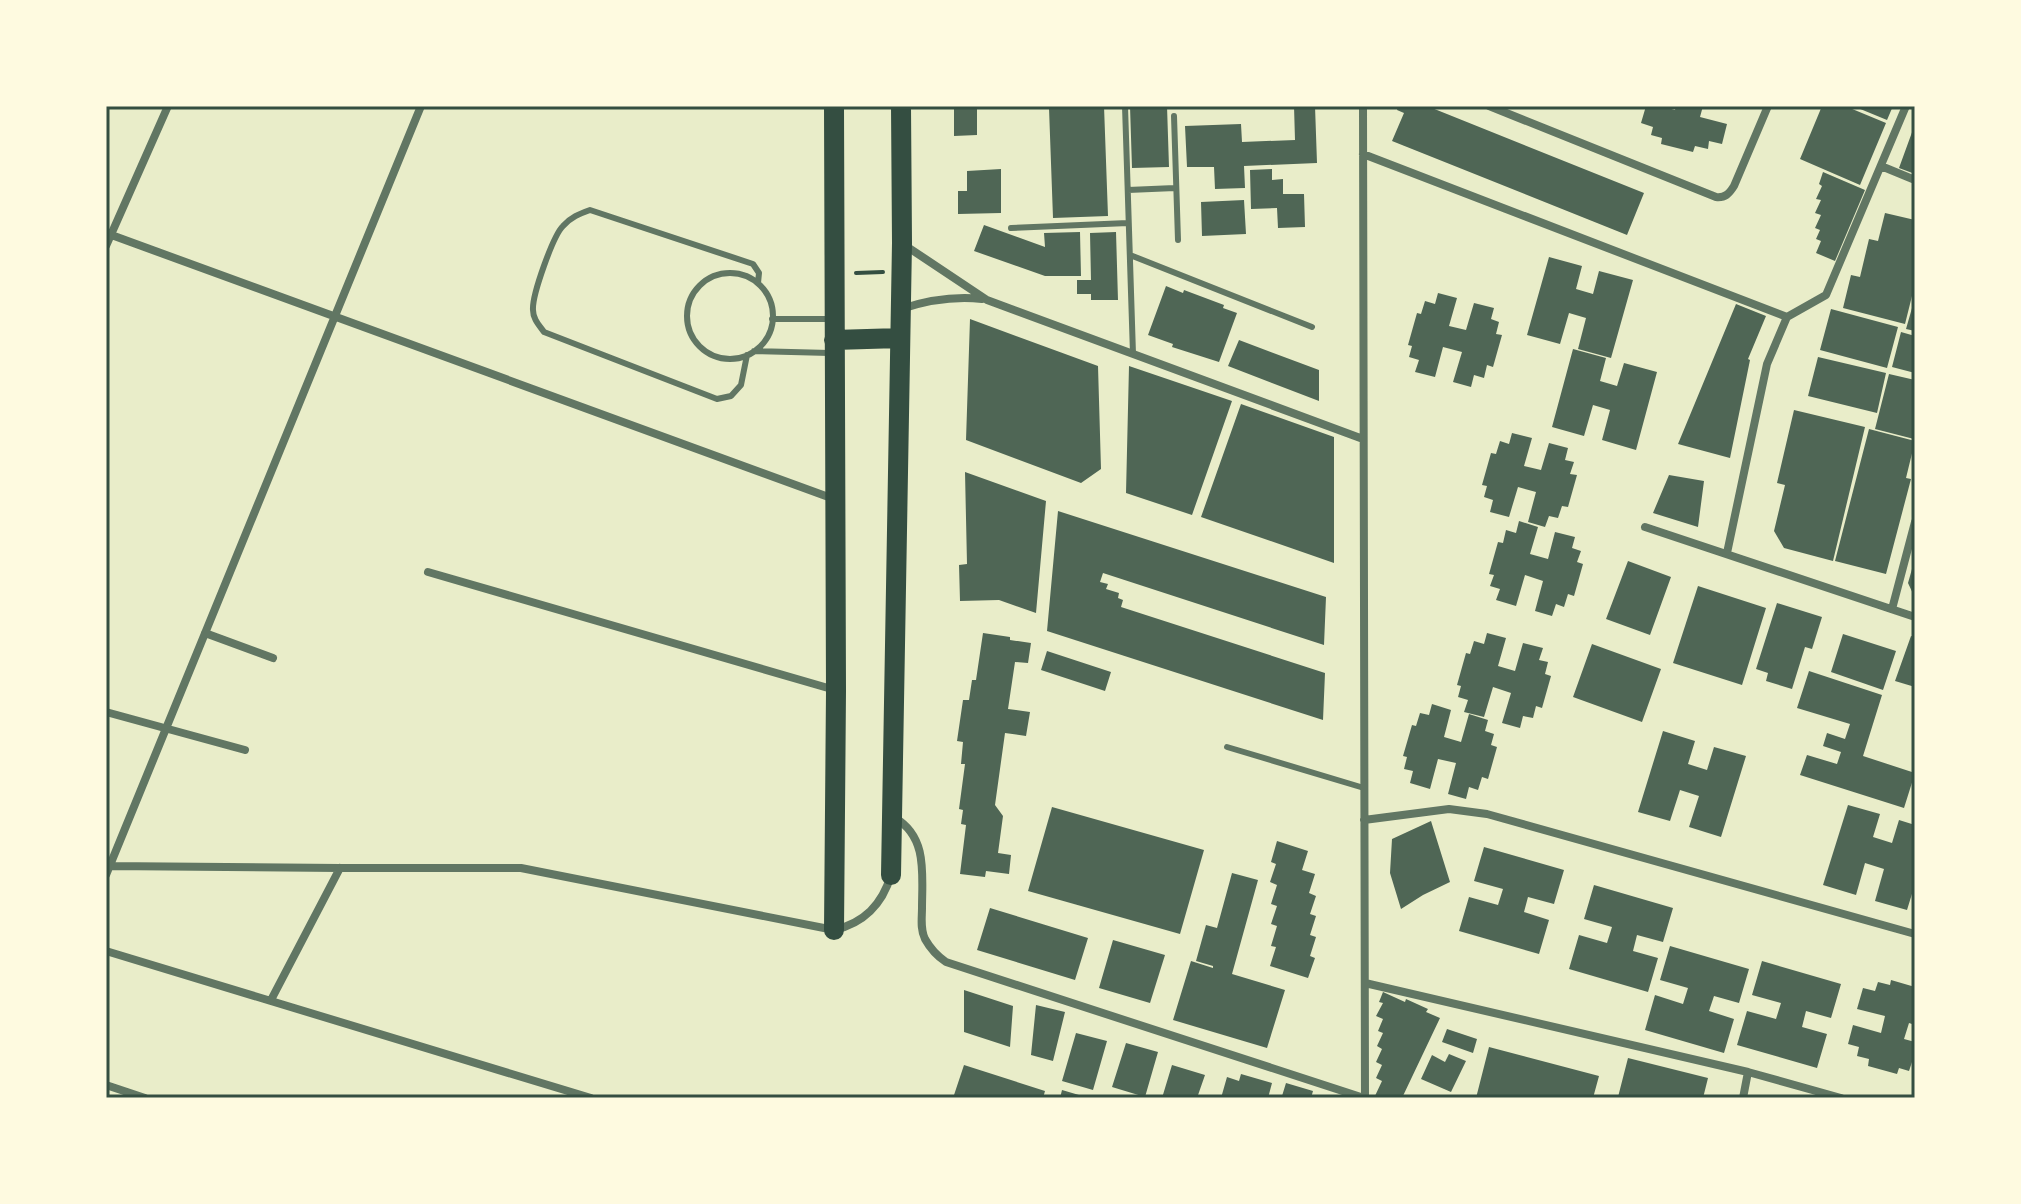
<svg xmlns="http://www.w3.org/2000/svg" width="2021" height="1204" viewBox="0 0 2021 1204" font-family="Signika,sans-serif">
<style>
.building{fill:#4f6655}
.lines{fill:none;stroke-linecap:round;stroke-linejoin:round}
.path{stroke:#344e41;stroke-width:4}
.service{stroke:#617663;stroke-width:6}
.minor{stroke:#617663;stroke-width:8}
.primary{stroke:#344e41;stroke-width:20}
.neatline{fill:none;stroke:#344e41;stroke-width:3}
</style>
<rect width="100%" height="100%" fill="#e9edc9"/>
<path class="building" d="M954,106H977V135L954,136Z
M1104,106L1108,216L1053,218L1049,108Z
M1130,106H1167L1169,167L1132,168Z
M1294,106H1315L1317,163L1244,166L1245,188L1215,189L1214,167H1187L1185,126L1241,124L1242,142L1295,140Z
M1398,106H1427L1644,193L1627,235L1392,141L1404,113L1397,110Z
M1646,106H1661L1675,110L1676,106H1703L1700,117L1727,124L1722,144L1709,141L1708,149L1695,146L1693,152L1661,144L1662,138L1651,135L1653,127L1641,123Z
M1822,106H1845L1886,123L1860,185L1800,159Z
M1853,106H1893L1887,120Z
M1915,124V174L1899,168Z
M1001,169V213L958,214V191H967V171Z
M1272,169V180L1283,179V194H1304L1305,227L1278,228L1277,208L1251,209L1250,170Z
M1823,172L1865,190L1835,261L1816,253L1821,241L1816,239L1820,230L1815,228L1821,215L1815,213L1821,200L1816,199L1822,186L1819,184Z
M1244,200L1246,234L1202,236L1201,202Z
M1885,213L1915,220V284L1905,324L1843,308L1851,275L1860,277L1869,239L1878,241Z
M984,225L1045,247L1044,233L1080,232L1081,276H1045L974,251Z
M1116,232L1118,300H1091V294H1077V280H1091L1090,233Z
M1549,257L1582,266L1576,289L1593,294L1599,271L1633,280L1611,358L1578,349L1586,318L1569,313L1560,344L1527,335Z
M1166,286L1183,293L1184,290L1224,305L1223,308L1237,313L1219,362L1172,347L1173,344L1148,335Z
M1438,293L1457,298L1449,326L1466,330L1474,303L1494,308L1491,319L1499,322L1496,334L1502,335L1493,367L1487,365L1484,378L1474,375L1471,387L1453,382L1462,352L1443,347L1435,377L1415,372L1419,360L1409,357L1412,346L1408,345L1417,313L1421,314L1425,301L1435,304Z
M1736,304L1766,316L1748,359L1750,360L1730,458L1678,444Z
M1912,308L1915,309V331L1906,329Z
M1831,309L1898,327L1887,368L1820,350Z
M970,319L1098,366L1101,469L1081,483L966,440Z
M1901,332L1915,336V373L1892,367Z
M1239,340L1319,370V401L1228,366Z
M1573,349L1606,358L1600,381L1617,386L1624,363L1657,372L1636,450L1602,440L1610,410L1593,405L1584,436L1552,427Z
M1818,357L1886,373L1877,413L1808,396Z
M1129,366L1232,401L1192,515L1126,493Z
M1889,374L1915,380L1914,439L1875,429Z
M1241,404L1334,437V563L1201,517Z
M1794,410L1865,427L1833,561L1784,548L1774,531L1785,485L1777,483Z
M1869,429L1915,441L1906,478L1911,479L1886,574L1835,561Z
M1512,433L1532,438L1524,466L1541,470L1549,443L1568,448L1565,460L1574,462L1570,474L1577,475L1568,507L1562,506L1558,518L1549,516L1545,527L1528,522L1536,492L1518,487L1509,517L1490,512L1493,500L1484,497L1487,486L1482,485L1491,453L1496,454L1500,441L1509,444Z
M965,472L1046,501L1036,613L999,600L960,601L959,565L967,564Z
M1669,475L1704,481L1698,527L1653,513Z
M1058,511L1326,597L1324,645L1103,573L1100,582L1108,584L1106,589L1119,593L1118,598L1123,600L1121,607L1325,673L1323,720L1047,631Z
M1519,521L1538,527L1530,554L1548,559L1555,532L1575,537L1572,548L1581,551L1577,562L1583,564L1574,596L1568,594L1564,607L1556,604L1552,616L1535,611L1543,581L1525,575L1516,606L1496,600L1500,589L1490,586L1494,575L1489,574L1498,542L1503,543L1506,530L1516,533Z
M1628,561L1671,577L1650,635L1606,619Z
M1914,562H1915V598L1908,583Z
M1698,586L1766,608L1742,685L1673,663Z
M1777,603L1822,617L1812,649L1805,647L1792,689L1766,681L1768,673L1756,669Z
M983,633L1010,637V640L1031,643L1028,663L1015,662L1008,709L1030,712L1026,736L1005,733L995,805L1003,816L998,853L1011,855L1009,874L986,871L985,877L960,874L966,825L961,824L963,810L959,809L965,764H961L963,742L957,741L963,700H969L972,680H976Z
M1487,633L1506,638L1498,666L1515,671L1523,643L1543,648L1539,660L1548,662L1545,674L1551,676L1542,708L1536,706L1533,718L1523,716L1520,728L1502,723L1511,693L1493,687L1484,717L1464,712L1468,700L1458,697L1461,686L1457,685L1466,653L1470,654L1474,641L1484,644Z
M1843,634L1896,651L1883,690L1831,672Z
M1911,636L1915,637V687L1895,681Z
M1592,644L1661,669L1642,722L1573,697Z
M1047,651L1111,672L1105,691L1041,670Z
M1809,671L1882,695L1863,756L1915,773L1904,808L1800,775L1807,755L1837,764L1841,752L1823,746L1827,733L1845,739L1850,724L1797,708Z
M1432,704L1451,710L1444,737L1461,742L1469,714L1488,720L1485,731L1494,734L1491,745L1497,747L1488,779L1482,777L1478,790L1469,787L1466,799L1448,794L1456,763L1438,759L1430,789L1410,783L1413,771L1404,769L1407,757L1403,756L1412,725L1416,726L1420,713L1429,715Z
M1663,731L1695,741L1688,764L1707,770L1714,747L1746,756L1721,837L1689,827L1699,796L1680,790L1670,821L1638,812Z
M1848,805L1880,814L1873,837L1892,843L1899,820L1915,825V884L1907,910L1875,901L1884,869L1865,863L1856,895L1823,885Z
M1052,807L1204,850L1180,934L1028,891Z
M1431,821L1450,882L1423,895L1401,909L1390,873L1392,839Z
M1277,841L1308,851L1302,870L1315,874L1309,893L1316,896L1310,914L1316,916L1310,935L1316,937L1310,956L1315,958L1308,978L1270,966L1276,947L1271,946L1277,926L1271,924L1277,906L1271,904L1277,885L1270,882L1276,864L1271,862Z
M1484,847L1564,870L1554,904L1528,897L1524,912L1549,920L1539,954L1459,931L1469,897L1498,905L1503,889L1474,881Z
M1232,873L1258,880L1232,974L1285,990L1267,1048L1173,1020L1191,961L1213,968V966L1196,961L1206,925L1217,928Z
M1594,885L1673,908L1663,942L1637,935L1633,951L1658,958L1648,992L1569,969L1579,935L1607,943L1612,927L1584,919Z
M990,908L1088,938L1075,980L977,950Z
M1113,940L1165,955L1150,1003L1099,988Z
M1670,946L1749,969L1739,1003L1714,996L1709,1011L1734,1019L1724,1053L1645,1030L1655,995L1683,1004L1688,988L1660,980Z
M1762,961L1841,984L1831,1018L1806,1011L1802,1027L1827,1034L1817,1068L1737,1045L1747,1011L1776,1019L1781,1003L1752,995Z
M1891,980L1915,987V1025L1909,1023L1904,1039L1915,1042V1062H1912L1909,1071L1899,1068L1897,1074L1868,1066L1869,1059L1857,1056L1859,1047L1848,1044L1853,1025L1881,1033L1885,1016L1857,1009L1863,988L1875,991L1878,982L1890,985Z
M964,990L1013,1006L1010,1047L964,1032Z
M1383,992L1405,1002L1406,999L1428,1009L1426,1012L1440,1018L1402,1098H1374L1382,1081L1376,1078L1382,1065L1376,1062L1382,1049L1377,1046L1383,1033L1378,1031L1383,1019L1376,1016L1383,1003L1379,1002Z
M1036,1005L1065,1012L1053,1061L1031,1055Z
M1447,1029L1477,1039L1473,1053L1442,1042Z
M1076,1033L1107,1041L1093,1090L1062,1081Z
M1126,1043L1158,1052L1145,1097L1112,1087Z
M1489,1047L1599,1076L1593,1098H1476Z
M1449,1054L1466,1061L1451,1092L1421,1079L1432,1055L1445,1062Z
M1628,1058L1708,1078L1703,1098L1618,1097Z
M964,1065L1045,1091L1043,1098H953Z
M1172,1065L1205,1075L1197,1098H1162Z
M1241,1074L1272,1083L1268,1098H1221L1227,1077L1239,1081Z
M1286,1083L1313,1091L1311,1098H1276L1277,1095L1282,1096Z
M1062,1090L1079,1095L1078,1098H1060Z"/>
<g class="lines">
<path class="path" d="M856,273L883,272"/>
<path class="service" d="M1125,106L1133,354
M1174,116L1178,240
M1128,190L1175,188
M1011,228L1128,223
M1130,255L1312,327
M687 316a43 43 0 1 1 86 0a43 43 0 1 1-86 0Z
M772,319H830
M754,351L830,353
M747,355L741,385L731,396L717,399L544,332C539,325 533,319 533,310C532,295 553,236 563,226C571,217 579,214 590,210L753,264L759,273L758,283
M1227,747L1364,788"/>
<path class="minor" d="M1363,106L1365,1098
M1489,106L1716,197C1725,198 1729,194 1734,186L1768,106
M1363,154L1787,317
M1881,166L1915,180
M106,233L834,499
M106,246L168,106
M906,246L987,300L1363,439
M901,309C928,300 954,296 982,299
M1645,527L1915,617
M1727,553L1767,364L1787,317L1826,295L1906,106
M428,572L835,690
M1892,609L1915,522
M205,633L273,658
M106,712L245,750
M895,818C928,837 922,875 922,908C922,918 920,929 925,939C930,948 937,956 946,962L1364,1098
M1364,820L1449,809L1487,814L1915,934
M107,866L340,868H521L834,930C864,923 882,905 891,875
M106,875L421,106
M106,951L591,1098
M1365,983L1748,1072L1841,1098
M271,1000L340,868
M106,1085L145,1098
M1743,1098L1748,1072"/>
<path class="primary" d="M834,340L900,338
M891,875L902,243L901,106
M834,930L836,691L834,106"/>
</g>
<rect width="2021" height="1204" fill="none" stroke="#fefae0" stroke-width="216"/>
<rect x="108" y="108" width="1805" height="988" class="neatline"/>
</svg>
